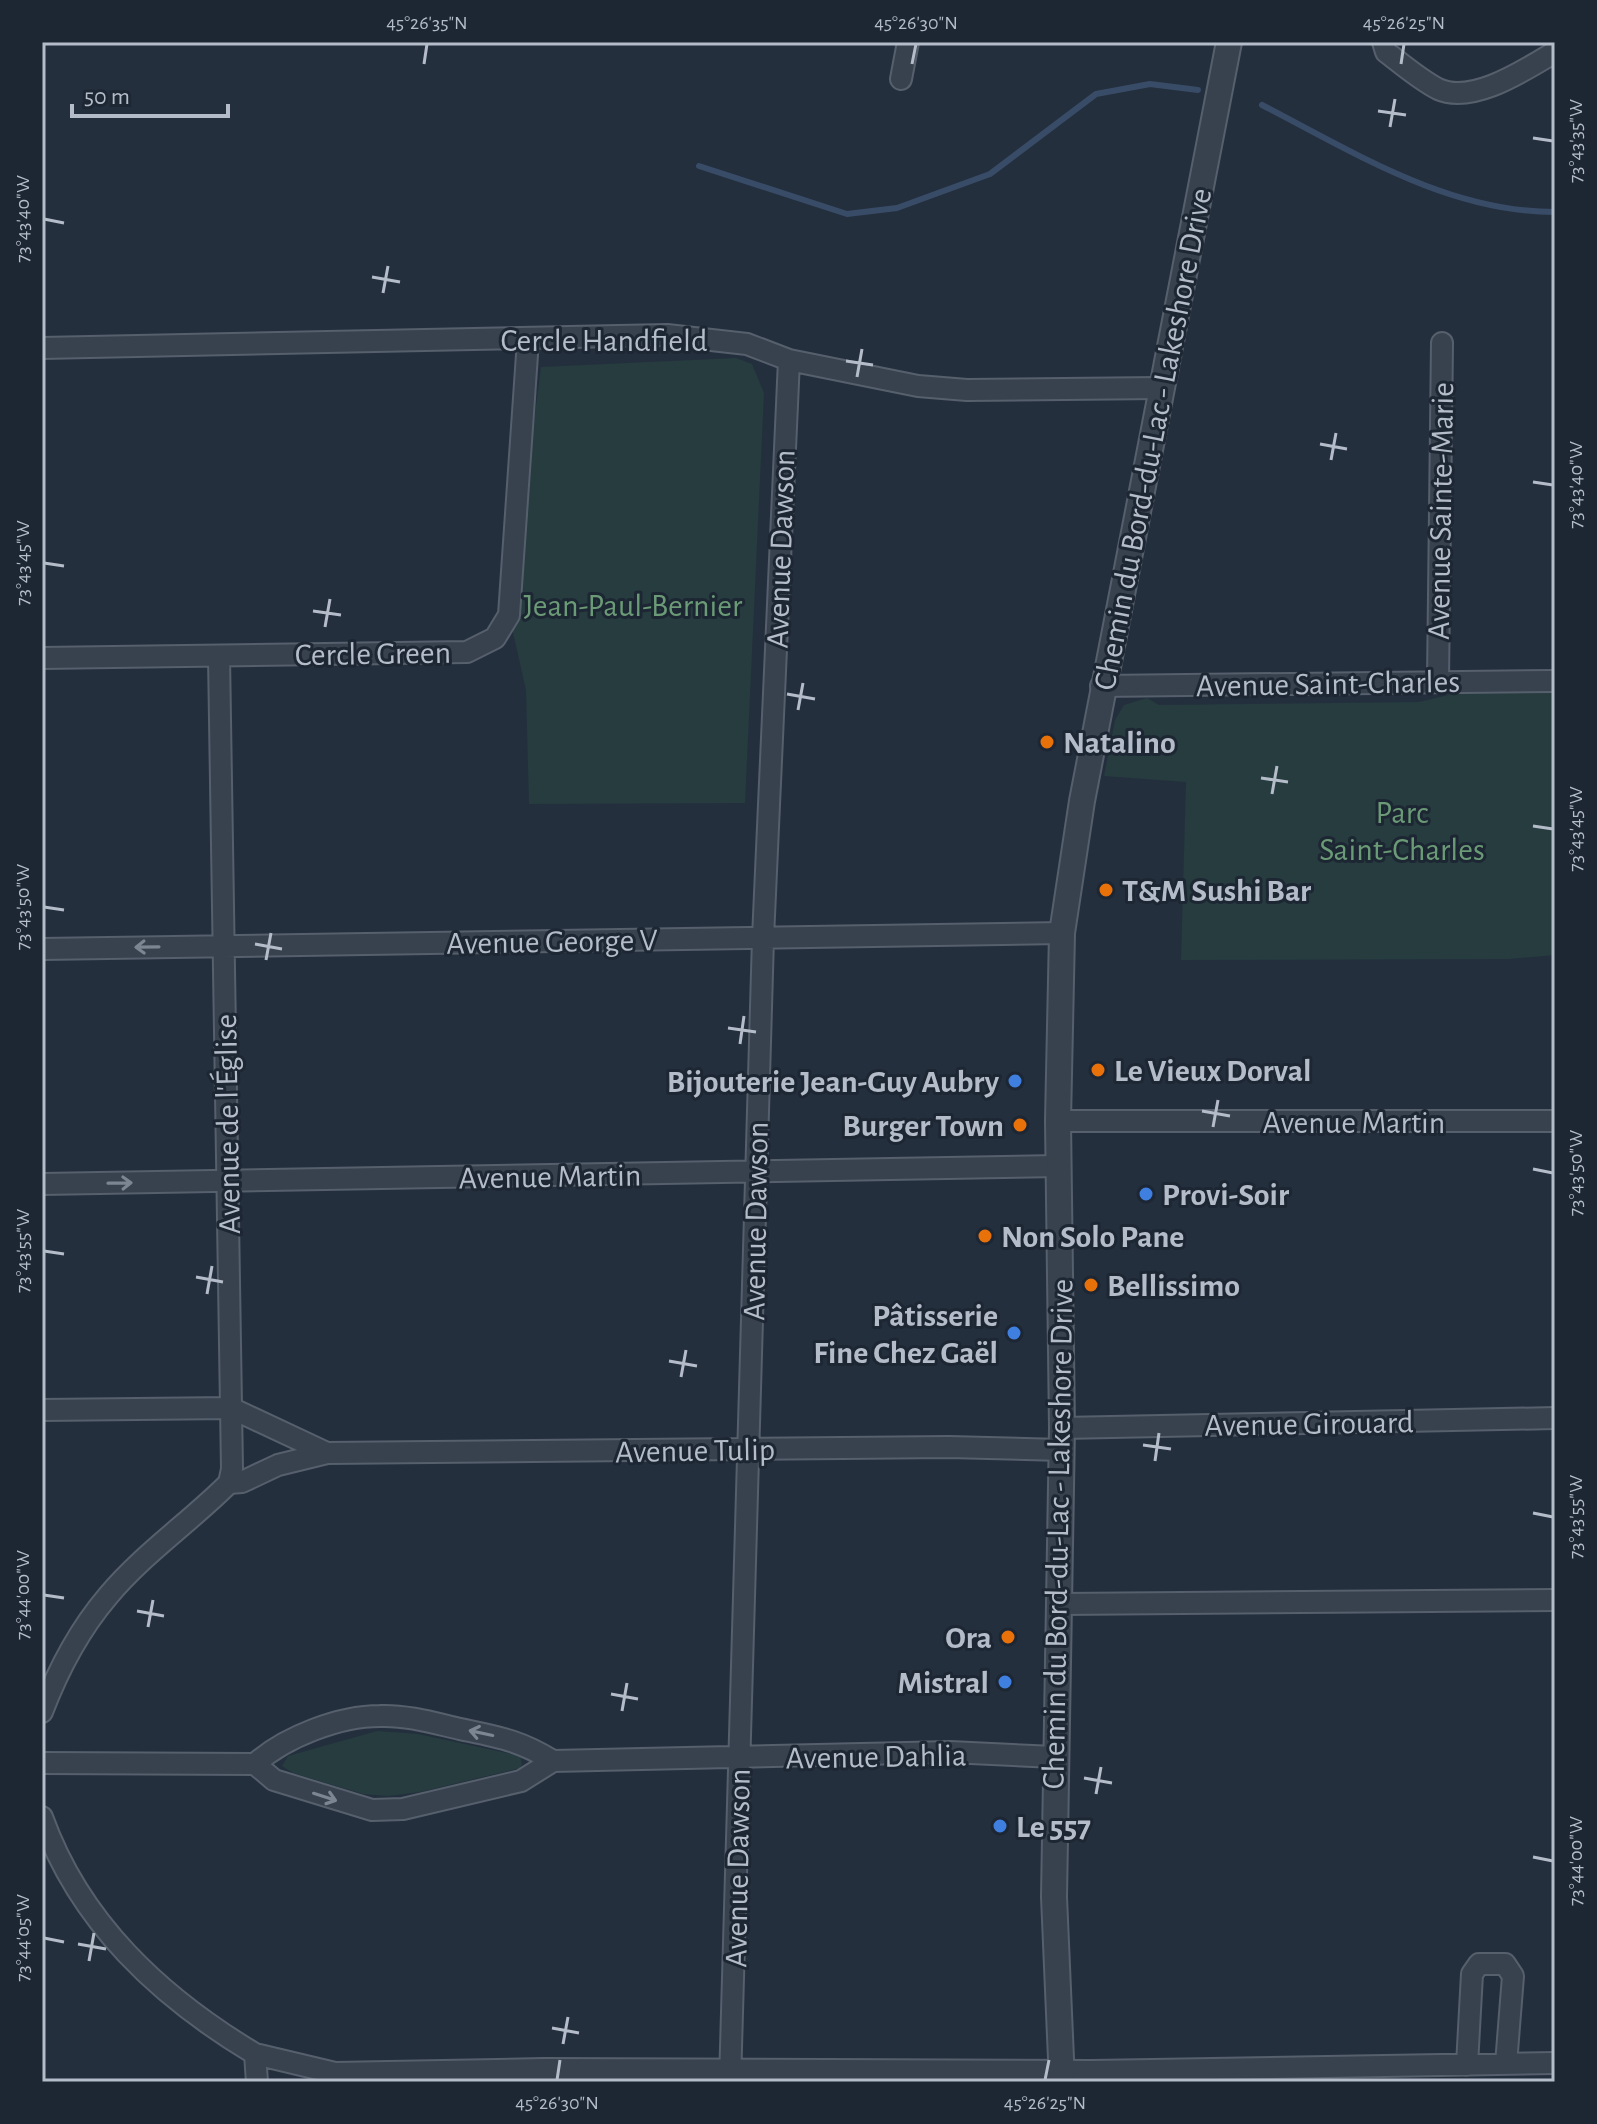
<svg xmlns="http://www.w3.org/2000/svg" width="1597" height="2124" viewBox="0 0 1597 2124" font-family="'Alegreya Sans',sans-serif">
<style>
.green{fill:#263c3f}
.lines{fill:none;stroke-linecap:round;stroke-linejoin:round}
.stream{stroke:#394c67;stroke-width:6}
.minor-casing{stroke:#565f6c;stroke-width:24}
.tertiary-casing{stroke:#565f6c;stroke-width:28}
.minor{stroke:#38414e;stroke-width:20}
.tertiary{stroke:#38414e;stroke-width:24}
.oneway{stroke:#7c8592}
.ticks{fill:none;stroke:#b4bcc9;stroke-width:3}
.food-dot{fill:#e8710a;stroke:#1d2633;stroke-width:3}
.shop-dot{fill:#3f7fe0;stroke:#1d2633;stroke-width:3}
.labels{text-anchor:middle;stroke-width:6;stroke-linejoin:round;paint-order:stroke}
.street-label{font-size:32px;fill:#b4bcc9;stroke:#1d2633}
.park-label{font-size:32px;fill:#6b9a76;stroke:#1d2633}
.poi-label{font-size:32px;font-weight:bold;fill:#b4bcc9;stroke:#1d2633;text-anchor:start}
.neatline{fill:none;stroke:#b4bcc9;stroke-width:3}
.ticks-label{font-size:20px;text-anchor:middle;fill:#b4bcc9}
</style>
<rect width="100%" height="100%" fill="#242f3e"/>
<path class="green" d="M736,358L752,364L764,393L745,803L529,804L526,690L509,615L541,367Z
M1555,688V955L1509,959L1181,960L1186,782L1104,776L1115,720L1124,705L1147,698L1159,705L1419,702L1474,689Z
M377,1731L418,1734L520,1756L522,1764L520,1768L420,1792L388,1796L363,1794L293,1773L282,1766L288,1756Z"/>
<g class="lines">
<path class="stream" d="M1262,105C1355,153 1448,212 1555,212
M699,166L847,214L897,208L990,174L1096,94L1150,84L1198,90"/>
<g class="minor-casing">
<path id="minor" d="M1383,42L1386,52C1403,65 1419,79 1438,89C1473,105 1526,69 1555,52
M901,79L908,42
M42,348L667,335L747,344L789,360L918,386L967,390L1159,388
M42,658L467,652L495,638L509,615L528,340
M1438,680L1442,343
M1101,686L1555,681
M42,949L1062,933
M1058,1121H1555
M42,1184L1058,1166
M42,1410L231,1408L327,1453
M1062,1428L1555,1418
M229,1483L242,1482L278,1465L327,1453L949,1447L1062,1450
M1060,1604L1555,1600
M42,1712C58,1670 79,1630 108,1596C143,1554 190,1522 229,1483L232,1469L219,657
M42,1763L255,1764L274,1780L372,1810L403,1809L521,1781L553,1761L950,1752L1055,1757
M255,1764C285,1737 339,1716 380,1716C407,1715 434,1723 460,1729C498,1737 519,1740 553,1761
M42,1817C80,1923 160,1997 255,2054L257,2082
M255,2054L335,2073L543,2069L1092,2071L1555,2063
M1467,2065L1472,1974L1479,1964H1505L1513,1976L1506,2064
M730,2082L763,938L789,360"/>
</g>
<g class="tertiary-casing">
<path id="tertiary" d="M1062,2082L1054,1897L1062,1428L1058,1121L1062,933L1082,801L1229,42"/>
</g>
<use href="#minor" class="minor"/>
<use href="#tertiary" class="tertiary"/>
</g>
<defs><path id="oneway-shaft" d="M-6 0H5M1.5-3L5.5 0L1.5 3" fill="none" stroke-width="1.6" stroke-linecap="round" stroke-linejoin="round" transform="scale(2)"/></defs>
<g class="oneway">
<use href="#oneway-shaft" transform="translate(147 947) rotate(179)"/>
<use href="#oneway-shaft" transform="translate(120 1183) rotate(-1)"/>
<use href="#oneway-shaft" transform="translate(481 1733) rotate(-168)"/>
<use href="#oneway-shaft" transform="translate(325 1797) rotate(18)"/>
</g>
<path class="ticks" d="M424,64L427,44M912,64L916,44M1401,64L1404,44M1378,111L1406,115M1390,127L1395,99M1533,138L1553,141M44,219L64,223M372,277L400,282M383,293L388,266M846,361L873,365M857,377L862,349M1320,444L1347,449M1331,460L1336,433M1533,482L1553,485M44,563L64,566M313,611L341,615M325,627L330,599M787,694L815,699M798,710L803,683M1261,778L1288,782M1272,794L1277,766M1533,826L1553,829M44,907L64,910M255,944L282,949M266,960L271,933M728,1028L756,1032M740,1044L744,1016M1202,1111L1230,1116M1213,1127L1218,1100M1533,1169L1553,1173M44,1251L64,1254M196,1277L223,1282M207,1294L212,1266M669,1361L697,1366M681,1377L686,1350M1143,1445L1171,1449M1155,1461L1159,1433M1533,1513L1553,1517M44,1595L64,1598M137,1611L164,1616M148,1627L153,1600M611,1694L638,1699M622,1711L627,1683M1084,1778L1112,1783M1096,1794L1101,1767M1533,1857L1553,1861M44,1938L64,1942M78,1944L106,1949M89,1961L94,1933M552,2028L579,2033M563,2044L568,2017M557,2080L560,2060M1045,2080L1049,2060"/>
<g class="food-dot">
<circle cx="1047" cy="742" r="8"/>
<circle cx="1106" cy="890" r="8"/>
<circle cx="1098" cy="1070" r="8"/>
<circle cx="1020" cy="1125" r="8"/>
<circle cx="985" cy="1236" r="8"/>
<circle cx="1091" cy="1285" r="8"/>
<circle cx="1008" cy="1637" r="8"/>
</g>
<g class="shop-dot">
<circle cx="1015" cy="1081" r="8"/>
<circle cx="1146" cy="1194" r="8"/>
<circle cx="1014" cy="1333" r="8"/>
<circle cx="1005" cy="1682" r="8"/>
<circle cx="1000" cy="1826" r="8"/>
</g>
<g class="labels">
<g class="street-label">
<text x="604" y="351">Cercle Handfield</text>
<text transform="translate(1152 439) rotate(-79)" y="11">Chemin du Bord-du-Lac - Lakeshore Drive</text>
<text transform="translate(1440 511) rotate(-89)" y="11">Avenue Sainte-Marie</text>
<text transform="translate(780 549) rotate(-88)" y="11">Avenue Dawson</text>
<text transform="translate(373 653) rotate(-1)" y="11">Cercle Green</text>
<text transform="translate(1328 683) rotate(-1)" y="11">Avenue Saint-Charles</text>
<text transform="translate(552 941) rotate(-1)" y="11">Avenue George V</text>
<text x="1354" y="1133">Avenue Martin</text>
<text transform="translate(227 1124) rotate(-91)" y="11">Avenue de l'Église</text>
<text transform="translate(550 1176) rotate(-1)" y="11">Avenue Martin</text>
<text transform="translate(755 1221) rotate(-89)" y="11">Avenue Dawson</text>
<text transform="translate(1309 1423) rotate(-1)" y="11">Avenue Girouard</text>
<text transform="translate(695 1450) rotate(-1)" y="11">Avenue Tulip</text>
<text transform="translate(1057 1534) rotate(-89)" y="11">Chemin du Bord-du-Lac - Lakeshore Drive</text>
<text transform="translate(876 1756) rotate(-1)" y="11">Avenue Dahlia</text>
<text transform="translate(737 1868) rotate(-89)" y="11">Avenue Dawson</text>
</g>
<g class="park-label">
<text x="633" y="616">Jean-Paul-Bernier</text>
<text x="1402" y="823">Parc<tspan x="1402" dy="37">Saint-Charles</tspan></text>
</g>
<g class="poi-label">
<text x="1063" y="753">Natalino</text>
<text x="1122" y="901">T&amp;M Sushi Bar</text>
<text x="1114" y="1081">Le Vieux Dorval</text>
<text x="999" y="1092" text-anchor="end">Bijouterie Jean-Guy Aubry</text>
<text x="1004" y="1136" text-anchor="end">Burger Town</text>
<text x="1162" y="1205">Provi-Soir</text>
<text x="1001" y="1247">Non Solo Pane</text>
<text x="1107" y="1296">Bellissimo</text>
<text x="998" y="1326" text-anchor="end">Pâtisserie<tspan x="998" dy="37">Fine Chez Gaël</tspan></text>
<text x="992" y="1648" text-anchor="end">Ora</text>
<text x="989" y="1693" text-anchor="end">Mistral</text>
<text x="1016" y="1837">Le 557</text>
</g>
</g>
<rect width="1597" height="2124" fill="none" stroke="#1d2633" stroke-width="88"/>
<path d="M72 104v12h156v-12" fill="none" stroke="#b4bcc9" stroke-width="4"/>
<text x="84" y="104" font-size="24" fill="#b4bcc9" stroke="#1d2633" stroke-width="6" paint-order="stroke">50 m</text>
<rect x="44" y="44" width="1509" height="2036" class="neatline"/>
<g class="ticks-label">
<text x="427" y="29">45°26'35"N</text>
<text x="916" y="29">45°26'30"N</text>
<text x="1404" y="29">45°26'25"N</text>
<text transform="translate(1575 141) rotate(-90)" y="7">73°43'35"W</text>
<text transform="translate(22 219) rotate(-90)" y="7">73°43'40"W</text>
<text transform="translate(1575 485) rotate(-90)" y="7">73°43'40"W</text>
<text transform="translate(22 563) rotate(-90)" y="7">73°43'45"W</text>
<text transform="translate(1575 829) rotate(-90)" y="7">73°43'45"W</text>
<text transform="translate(22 907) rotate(-90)" y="7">73°43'50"W</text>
<text transform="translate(1575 1173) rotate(-90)" y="7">73°43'50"W</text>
<text transform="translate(22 1251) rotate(-90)" y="7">73°43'55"W</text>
<text transform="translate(1575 1517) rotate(-90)" y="7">73°43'55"W</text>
<text transform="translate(22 1595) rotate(-90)" y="7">73°44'00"W</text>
<text transform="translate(1575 1861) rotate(-90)" y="7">73°44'00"W</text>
<text transform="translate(22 1938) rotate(-90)" y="7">73°44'05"W</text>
<text x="557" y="2109">45°26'30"N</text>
<text x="1045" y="2109">45°26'25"N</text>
</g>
</svg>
